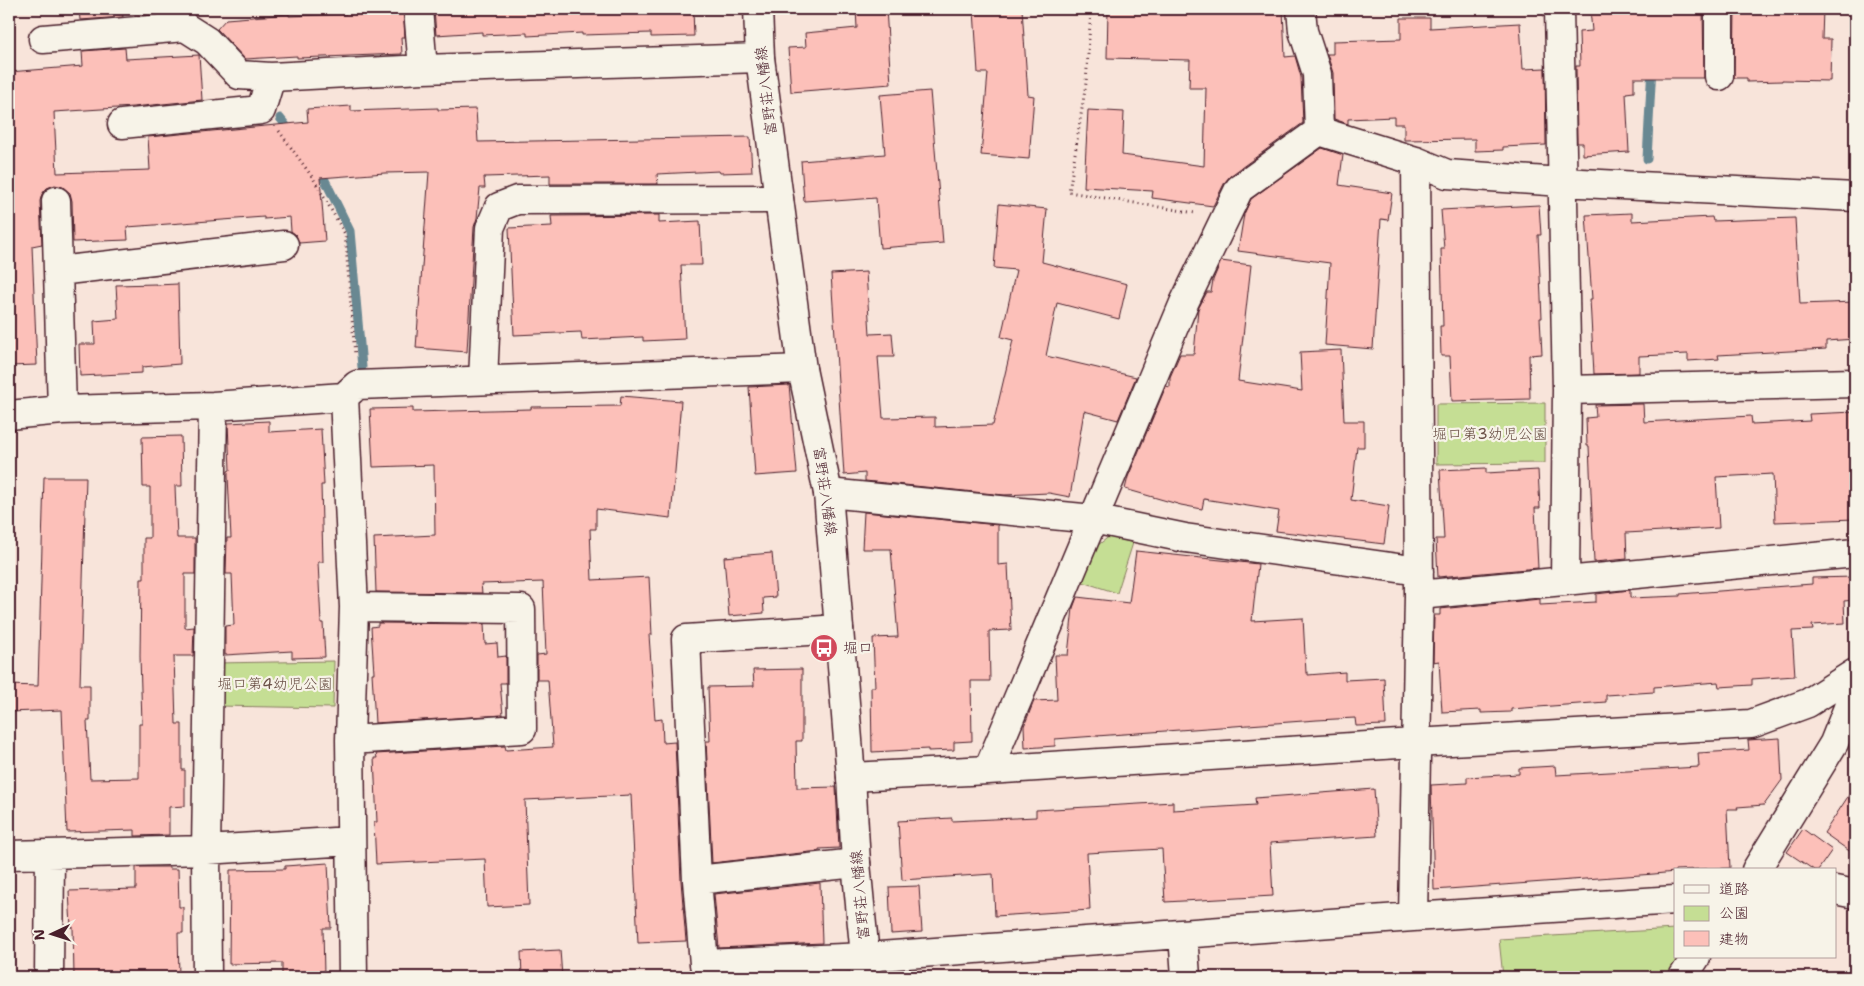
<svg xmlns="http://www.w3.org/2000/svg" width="1864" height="986" viewBox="0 0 1864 986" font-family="'Shantell Sans','Klee One',sans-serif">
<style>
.green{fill:#c5de94;stroke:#887e60}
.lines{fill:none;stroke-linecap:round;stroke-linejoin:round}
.stream{stroke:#698892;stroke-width:9}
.building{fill:#fcc0b9;stroke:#4a1f2b}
.street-casing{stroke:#4a1f2b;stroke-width:31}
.secondary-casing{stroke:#4a1f2b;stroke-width:31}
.path{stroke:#4a1f2b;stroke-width:3;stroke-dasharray:1 4;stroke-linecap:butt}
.street{stroke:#f7f3e8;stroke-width:28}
.secondary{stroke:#f7f3e8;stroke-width:28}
.labels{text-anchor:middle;stroke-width:4.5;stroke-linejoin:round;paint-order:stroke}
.street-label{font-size:15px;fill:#4a1f2b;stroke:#f7f3e8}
.park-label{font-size:15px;fill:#694f45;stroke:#f7f3e8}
.poi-label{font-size:15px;fill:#4a1f2b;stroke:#f7f3e8;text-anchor:start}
</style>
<rect width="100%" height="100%" fill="#f8e4da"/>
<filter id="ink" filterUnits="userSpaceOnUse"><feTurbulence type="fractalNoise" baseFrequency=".02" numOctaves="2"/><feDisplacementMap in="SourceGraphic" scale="10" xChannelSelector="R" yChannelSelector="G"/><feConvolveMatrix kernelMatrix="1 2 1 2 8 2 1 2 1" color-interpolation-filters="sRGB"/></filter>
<g filter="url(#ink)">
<path class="green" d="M1545,403V463L1436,464V404Z
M1110,536L1133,543L1117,593L1083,582L1094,548Z
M334,661L333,708L217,706L216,663Z
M1675,929V957H1683L1669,977H1503L1499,939Z"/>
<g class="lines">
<path class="stream" d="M280,118L292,133
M1647,159L1652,66
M318,168L322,174L350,231L362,367"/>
</g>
<path class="building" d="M79,9H122L123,17L80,20Z
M379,9H403L405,37H401L402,54L297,58V56L245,59L217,29L226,19L289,14V16L346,14V11Z
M434,9H693L694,36L651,37V33L582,35V33L527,36V33L482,35V32L436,35Z
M856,9H886L891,84L791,92L788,48L806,47L805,33L857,28Z
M991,9H1022L1028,95L1034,96L1029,159L981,155L988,73H978L974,10Z
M1108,9H1283L1285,57L1295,56L1301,77L1303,123L1230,176L1225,182L1213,206L1152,198L1153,191L1084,187L1088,110L1124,112L1122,155L1204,166L1206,88H1189L1190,60L1107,58Z
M1590,9H1703L1704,78H1634V92L1626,93L1629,152L1583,155V143H1577L1576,66H1580L1579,32L1592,31Z
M1735,9H1823L1822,39H1831L1830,81L1782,80V81L1747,82V78H1734Z
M1401,18H1430V28L1520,23L1523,69L1545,68L1546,145L1503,147V150L1475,151V139L1404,140V124H1394V117L1348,119V124L1334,119L1333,73L1327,54H1333V41L1401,39Z
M125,48L126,59L199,55L202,100L133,107L54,112L57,173L150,170L148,137L308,122L307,109L351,106V111L438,108V110L476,109L478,142L750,137L752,172L720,173L719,171L657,174L658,184H550V175L484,177L485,188H480L477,218L474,227L467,352L416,348L429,172L385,173L320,178L325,241L299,243L296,235L291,231L290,217L264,219V217L127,227L128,240L73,242L72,201L70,193L63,187L55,185L47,188L42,194L40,201L42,244L32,246L37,365L9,366V72L83,66L82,51Z
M930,91L943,243L880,248L876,198L835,201V199L804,201L801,161L885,154L880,95Z
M1322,148L1343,155L1339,185L1392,193L1388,220L1381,219L1373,349L1325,345L1330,263L1238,251L1244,214L1251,199Z
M999,204L1047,209L1042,262L1127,284L1119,319L1057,303L1046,356L1136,377L1118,420L1084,411L1070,497L1049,493L1004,495L865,481V473L844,475L831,274L866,272L870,334L892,333L894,357H878L883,418L935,417V427L993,425L1013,340L1001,337L1016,270L994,268Z
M1539,205L1541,235H1538L1542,318H1540L1542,354L1529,355L1530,399L1452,401L1450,356H1441L1440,326H1443L1441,249H1444L1441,210Z
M1632,213V221L1712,217L1713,221L1795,218L1800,304L1855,302V339L1826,341V349L1718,355L1719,359L1688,361V354L1639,356V373L1594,374L1590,299H1592L1586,215Z
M659,215V223L700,221L702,265H681L685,339L643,341V337L582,340L581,332L514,335L509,228L552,226L551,216Z
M1221,261L1251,265L1238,381L1302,391L1300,352L1341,350L1344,421H1364V447H1357L1351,500L1389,506L1384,544L1276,531L1279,511L1204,499L1202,509L1181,505L1125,489L1128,477L1166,386L1170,387V377L1180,354H1194L1198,309L1207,292H1211L1213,280Z
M156,284V285L178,284L180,364L142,367V373L80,376L79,344H95L94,321L118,319L116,285Z
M789,385L797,473L755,476L749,387Z
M621,396L681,401L671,518L596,509V529H590L592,580L649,577L652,635H649L655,720L662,719L663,743L675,742L681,881L686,941L638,943L631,795L525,800L529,905L487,907L485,859L376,864L374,822H377L374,758H377L376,754L505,746L506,750L553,747L548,680H537V655L546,654L543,582L481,584L482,593L376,592L374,538L435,535L434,465L373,467L370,409L413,408V412L531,409V407L620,406Z
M1643,404L1644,422L1751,416L1752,424L1810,421L1809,414L1855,412V519L1775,522L1773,474L1716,477L1719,528L1626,533L1627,559L1594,562L1589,446H1587L1586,418L1596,417L1595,405Z
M269,421V432L321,429L324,485H321L323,562H318L321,623H323L325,657L292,658V651L225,655V626L234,625L232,574H226L227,538H231L228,476V471L230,470L228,423Z
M181,436L182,486H175L177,538H195V574H185V628L194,627L193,656H174L176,724H182V770H185V806L169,807V835L135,836V830L67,832L62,710L9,712V685L38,686L44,477H86L80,685H90V721H87L90,779L139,778V724H142L140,656L141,579H144V538H150V487H143L142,437Z
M1486,468V473L1538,470L1540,508H1535L1538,568L1438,577L1436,539H1444L1440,470Z
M864,512L998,525V565L1008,564L1011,630L989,631L990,681H971L972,741L954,742V750L928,751V749L872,752L871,687H875L873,638L898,637L891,549H862Z
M1136,551L1258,564L1252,621L1303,618L1306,673L1308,672V675L1345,672V680L1384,678L1386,725L1356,726L1355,718L1317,720L1055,739V746L1025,748L1024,726L1034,701L1057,700L1055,655H1068L1073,608L1077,597L1129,603Z
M772,553L776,597L763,598L764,613L729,616L724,557Z
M1855,577V600L1844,601L1845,623L1812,625L1813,630L1792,631L1795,676L1752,679V685L1719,687L1718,682L1654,687V692L1606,695V702L1511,709V712L1481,713V710L1442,712L1439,661L1433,662L1434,615H1440V609L1540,599V605L1596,602V594L1630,590V598L1680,596V594L1812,584V578Z
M378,623L484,624L485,644L497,643L498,657L506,656V683H500L503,715L375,723L372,673H374L371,627L378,626Z
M802,669V741H796L797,788L836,787L839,848L819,849V851L712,863L706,741H710L708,687L754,686L753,670Z
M1780,738L1782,780L1764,805L1737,807L1738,809H1727L1730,868L1675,870V872L1654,874L1434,890L1431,785L1467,783V777L1519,774V768L1555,766L1556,775L1699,767L1698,753L1749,750L1748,740Z
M1855,786V855L1824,833Z
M1374,789L1377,836L1270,843L1273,896L1165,902L1162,849L1087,853L1090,910L995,916L993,874L902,880L898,821L952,818V821L1036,817V810L1173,802V810L1256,805L1255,798Z
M1803,829L1832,850L1818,870H1814L1787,852Z
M328,863L331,928H323L324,975L282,976V963L229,964L230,870L285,869V866Z
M136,867H169V869H178L179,907H183V933H178L179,977H74L73,927H71L69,891L136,889Z
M820,883L822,943L719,948L714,894Z
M919,886L922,932L891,934L889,887Z
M560,950L562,977H522L521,952Z"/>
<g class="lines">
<g class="street-casing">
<path id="street" d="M171,9L185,27L207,41L239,75L271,77L423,69L760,58
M418,9L423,69
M1301,9L1303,31L1317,74L1319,131
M1559,9L1567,390L1565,581
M43,39L185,27
M1719,76V9
M122,124L261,110L271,77
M56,201L62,410
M58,271L284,245
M483,380L490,228L499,207L517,200L779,199
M1567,390L1855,383
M344,397L354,607L350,740L353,977
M9,415L62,410L213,406L344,397L357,385L802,369
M828,493L1093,519L1185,538L1419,571
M1419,595L1855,553
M839,629L686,639L697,880L704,964L866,957L1413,917L1675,900
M350,740L522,729L521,609L354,607
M988,770L1184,303L1239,189L1319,131L1416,161L1447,174L1562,182L1855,197
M851,777L988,770L1415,743L1751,724L1808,703L1855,673
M9,855L206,850L350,841
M1756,870L1834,743L1855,690
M697,880L856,863
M1835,890L1855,894
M1413,917L1419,595L1416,161
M1183,934L1186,977
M49,977L50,854
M207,977L206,850L213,406
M1683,977L1696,957"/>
</g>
<g class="secondary-casing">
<path id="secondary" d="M758,9L760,58L802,369L828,493L851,777L856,863L867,977"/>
</g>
<path class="path" d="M1091,9L1086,83L1069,192L1195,213
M279,131L313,178L345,234L355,355"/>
<use href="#street" class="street"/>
<use href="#secondary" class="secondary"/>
</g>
</g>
<defs>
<g id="bus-disc" transform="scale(1.4375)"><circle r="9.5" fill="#d1495b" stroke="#f7f3e8"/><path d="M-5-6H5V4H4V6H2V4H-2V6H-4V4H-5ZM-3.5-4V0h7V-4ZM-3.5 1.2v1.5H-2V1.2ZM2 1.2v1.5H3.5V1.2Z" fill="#fff"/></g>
</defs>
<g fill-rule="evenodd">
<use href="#bus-disc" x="824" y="648"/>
</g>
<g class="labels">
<g class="street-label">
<text transform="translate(766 91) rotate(-97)" y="5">富野荘八幡線</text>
<text transform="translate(825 491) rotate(82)" y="5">富野荘八幡線</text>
<text transform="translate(860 895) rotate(-95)" y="5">富野荘八幡線</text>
</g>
<g class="park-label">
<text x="1490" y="439">堀口第3幼児公園</text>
<text x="275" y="689">堀口第4幼児公園</text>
</g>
<g class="poi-label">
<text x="843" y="653">堀口</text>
</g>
</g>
<rect width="1864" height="986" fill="none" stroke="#f7f3e8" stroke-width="30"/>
<rect x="15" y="15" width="1834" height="956" fill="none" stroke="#4a1f2b" stroke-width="2" filter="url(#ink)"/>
<rect x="1674" y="868" width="162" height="90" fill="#f7f3e8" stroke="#b29e9c"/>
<rect x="1684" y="885" width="25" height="8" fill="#f7f3e8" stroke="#b29e9c"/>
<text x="1719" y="894" font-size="15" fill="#4a1f2b">道路</text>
<rect x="1684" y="906" width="25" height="15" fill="#c5de94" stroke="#b29e9c"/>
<text x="1719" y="918" font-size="15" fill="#4a1f2b">公園</text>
<rect x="1684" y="931" width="25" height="15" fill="#fcc0b9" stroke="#b29e9c"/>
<text x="1719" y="944" font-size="15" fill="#4a1f2b">建物</text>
<g transform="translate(52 934) rotate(266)" stroke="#f7f3e8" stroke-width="4" paint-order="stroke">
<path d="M0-4L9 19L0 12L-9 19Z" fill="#4a1f2b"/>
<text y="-8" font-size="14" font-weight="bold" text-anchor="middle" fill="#4a1f2b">N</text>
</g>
</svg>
